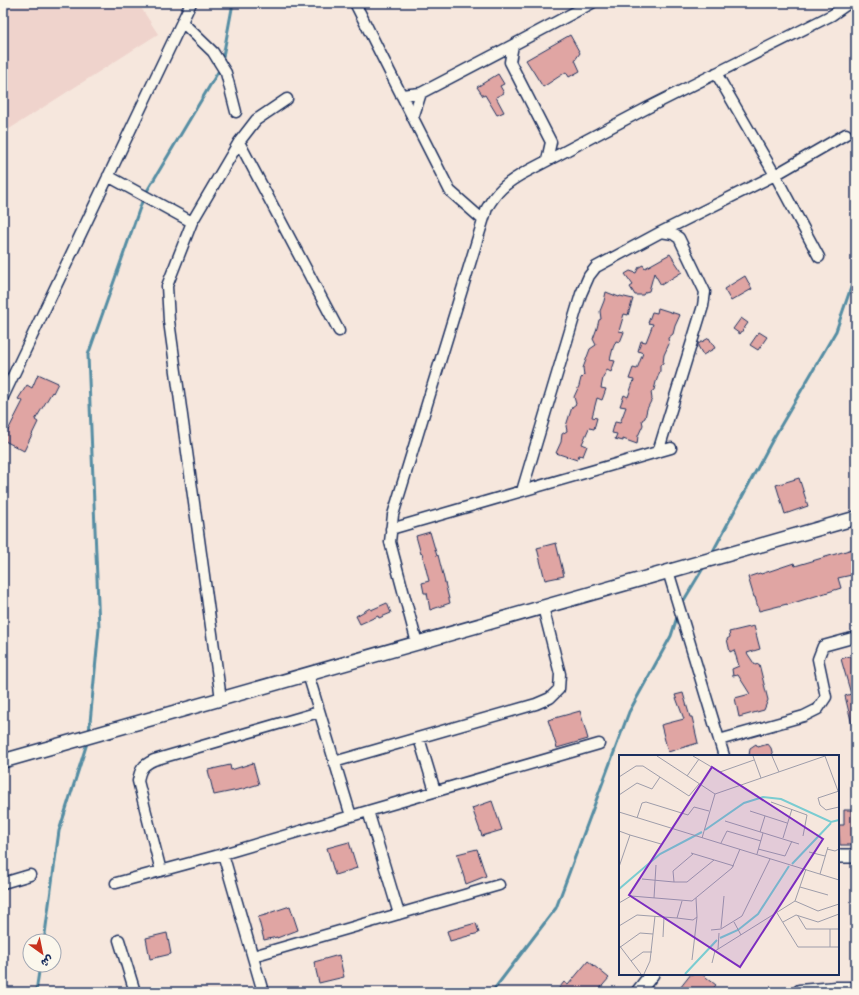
<svg xmlns="http://www.w3.org/2000/svg" width="859" height="995" viewBox="0 0 859 995" font-family="Mali,'Playpen Sans Arabic',sans-serif">
<style>
.built{fill:#efd3cc}
.lines{fill:none;stroke-linecap:round;stroke-linejoin:round}
.stream{stroke:#548da3;stroke-width:3}
.building{fill:#e0a5a3;stroke:#1b2f5e}
.minor-casing{stroke:#1b2f5e;stroke-width:13}
.tertiary-casing{stroke:#1b2f5e;stroke-width:16}
.minor{stroke:#fbf7ec;stroke-width:10}
.tertiary{stroke:#fbf7ec;stroke-width:13}
.inset-river{fill:none;stroke:#7accd1;stroke-width:2}
.inset-road{fill:none;stroke:#9e9daa;stroke-width:1}
.view{fill:#7b2cbf;fill-opacity:0.15;stroke:#7b2cbf;stroke-width:2}
.inset-edge{fill:none;stroke:#1b2f5e;stroke-width:2}
</style>
<rect width="100%" height="100%" fill="#f6e7dd"/>
<filter id="ink" filterUnits="userSpaceOnUse"><feTurbulence type="fractalNoise" baseFrequency=".025" numOctaves="2"/><feDisplacementMap in="SourceGraphic" scale="8" xChannelSelector="R" yChannelSelector="G"/><feConvolveMatrix kernelMatrix="1 2 1 2 8 2 1 2 1" color-interpolation-filters="sRGB"/></filter>
<g filter="url(#ink)">
<path class="built" d="M3,3H138L158,34L3,133Z"/>
<g class="lines">
<path class="stream" d="M222,62L233,3
M711,555L773,439L836,331L856,273
M681,605L705,565
M89,733L99,628L88,355L144,196L221,67
M44,941L59,831L88,740
M36,992L40,965
M492,992L556,908L629,712L671,636L678,614"/>
</g>
<path class="building" d="M570,35L580,53L575,60L580,71L569,77L566,72L543,87L526,60Z
M498,74L504,84L500,86L504,93L496,97L504,112L497,115L485,95L483,96L477,87Z
M670,254L682,272L661,285L654,273L649,291L645,292L643,295H635L630,287L633,285L625,274L630,271L636,273L639,267L643,265L645,268Z
M745,276L752,289L731,301L724,289Z
M606,292L619,297L620,296L633,299L628,315L624,314L619,331L624,332L620,342L616,341L613,348L610,360L615,361L611,372L607,370L603,378L601,388L606,389L602,400L597,398L592,417L597,418L594,429L589,428L582,444L587,446L583,456L579,455L577,460L556,453L561,442L562,434L567,431L566,426L572,407L576,404L574,397L579,386L581,378L584,375L583,368L590,349L596,345L593,339L597,328L599,320L601,319L600,311L604,301Z
M658,308L680,315L675,326L673,334L668,338L669,344L664,355L663,363L660,365V371L656,382L654,390L651,392L652,399L647,409L645,418L642,420L643,425L638,436L637,444L623,439V441L615,439L617,434L612,433L615,422L620,423L626,407L620,406L624,395L628,397L634,380L629,379L633,368L637,369L643,353L638,351L641,341L646,342L653,324L648,323L652,312L657,313Z
M741,318L748,323L740,334L733,329Z
M759,332L767,337L758,350L750,345Z
M709,338L715,348L703,355L698,346V344Z
M38,374L58,383L53,393L52,392L35,420L38,422L24,451L3,440L23,401L18,399L27,385L32,388Z
M799,478L808,506L785,514L776,485Z
M430,532L437,556L438,555L450,603L430,610L427,593H424L422,583L429,581L422,553L421,554L416,536Z
M556,543L564,576L545,580L537,548Z
M856,548V574L838,578L841,588L787,605V604L759,611L755,597H754L748,577L760,573L761,574L794,563L795,566Z
M387,603L391,613L379,618L378,616L360,624L356,616L370,608L371,610Z
M754,626L760,649L747,653L755,665L759,664L768,700L764,710L739,717L735,698L750,694L738,675L733,676L732,669L739,666L734,650L730,652L727,639L730,637L729,632Z
M856,654V728L853,729L845,696L851,694L841,659Z
M683,693L690,717H692L698,743L668,752L661,725L684,719L675,695Z
M580,711L588,739L557,748L548,720Z
M756,744L758,747L768,744L771,748L773,756H749L750,748Z
M253,763L259,784L243,789L214,795L208,770L230,765L231,770Z
M492,801L502,830L482,836L472,808Z
M844,810H856V822L854,823L855,845H840L839,825H844Z
M349,842L357,868L335,875L327,848Z
M477,849L486,876L466,884L457,854Z
M290,906L298,930L277,938V937L264,940L258,917L269,914V913Z
M476,923L479,933L450,941L447,931Z
M167,933L171,954L150,959L146,938Z
M339,955L344,977L319,983L314,962Z
M588,961L609,978L597,992H556L564,982L568,985Z
M691,974H702L716,985L710,992H686L680,988Z"/>
<g class="lines">
<g class="minor-casing">
<path id="minor" d="M355,3L413,118
M182,22L213,52L226,73L236,112
M716,73L775,175L819,257
M401,95L421,93
M239,142L339,331
M547,160L551,142L510,62L513,45L592,3
M108,176L192,222
M483,220L450,191L413,118L421,93L513,45
M661,232L775,175L846,134
M3,397L191,3
M522,491L581,294L589,276L596,267L661,232L673,234L679,238L705,292L703,306L658,452
M391,529L671,448
M668,571L724,756
M417,643L390,542L393,515L487,208C497,191 505,184 522,174L649,107L832,15L849,3
M308,674L351,816
M221,699L169,321L167,286L192,222L239,142L256,120L287,99
M419,738L435,791
M719,740L804,716L818,709L826,697L818,659L823,646L856,637
M334,762L536,704L550,698L559,689L560,674L543,607
M368,811L399,914
M223,854L263,992
M161,871L138,781C140,769 143,765 154,760L319,712
M3,883L30,875
M116,883L223,854L368,811L599,744
M119,940L135,992
M253,956L499,885
M797,992L799,990L836,987H856"/>
</g>
<g class="tertiary-casing">
<path id="tertiary" d="M3,761L856,518
M838,856H856
M638,992L652,974"/>
</g>
<use href="#minor" class="minor"/>
<use href="#tertiary" class="tertiary"/>
</g>
</g>
<g transform="translate(619 755)">
<rect width="220" height="220" fill="#f6e7dd"/>
<path class="inset-river" d="M86,75L125,48L144,42L162,44L212,67L220,65M173,109L212,68M0,134L41,99L83,77M101,183L119,175L139,159L170,111M66,219L98,185"/>
<path class="inset-road" d="M38,1L96,39L206,1M74,1L101,17L135,5M134,1L142,23M153,1L160,17M206,1L219,36M68,21L80,4M0,22L17,11H24L70,41L80,29M220,36L199,43L201,50L207,55L220,52M0,40L18,28L33,34L41,22M152,47L188,60L184,81M131,56L168,68M0,57L220,125M18,63L23,48L27,47L69,60L75,52L90,56M106,66L180,89M0,76L11,80L0,112M141,77L146,61M11,80L42,89M83,83L96,39M164,83L173,54M102,88L108,76L142,86M139,94L166,101L173,86M208,94L216,96L220,94M190,97L206,101M72,98L115,111M74,99L54,116L55,127H68L95,105M138,99L144,78M201,119L209,92M23,124L55,127M181,132L209,140M35,143L37,110M176,146L199,156L220,149M0,148L12,141L73,146L113,113L121,94M158,158L179,192H220M179,161L187,174H220M58,163L74,165L78,162L77,143M115,167L122,180M164,167L177,160L199,167L220,159M0,171L18,160L58,163L63,146M102,173L105,141M92,175L102,174L123,161L151,104M44,182L45,162M0,190L22,219M211,192V174M0,193L21,178L34,179M99,194L100,178M73,205L78,162M12,206L24,197H33M93,208L96,196L176,146L187,114M25,219L31,206L36,161"/>
<path class="view" d="M93,12L204,84L121,212L10,140Z"/>
<rect width="220" height="220" class="inset-edge"/>
</g>
<rect width="859" height="995" fill="none" stroke="#fbf7ec" stroke-width="16"/>
<rect x="8" y="8" width="843" height="979" fill="none" stroke="#1b2f5e" stroke-width="1.5" filter="url(#ink)"/>
<g transform="translate(42 953) rotate(147)"><circle r="19" fill="#fbf7ec" stroke="#a1a7b3"/>
<path d="M0-3L7 15L0 10L-7 15Z" fill="#c8321e"/>
<text y="-6" font-size="11" font-weight="bold" text-anchor="middle" fill="#1b2f5e">ش</text>
</g>
</svg>
